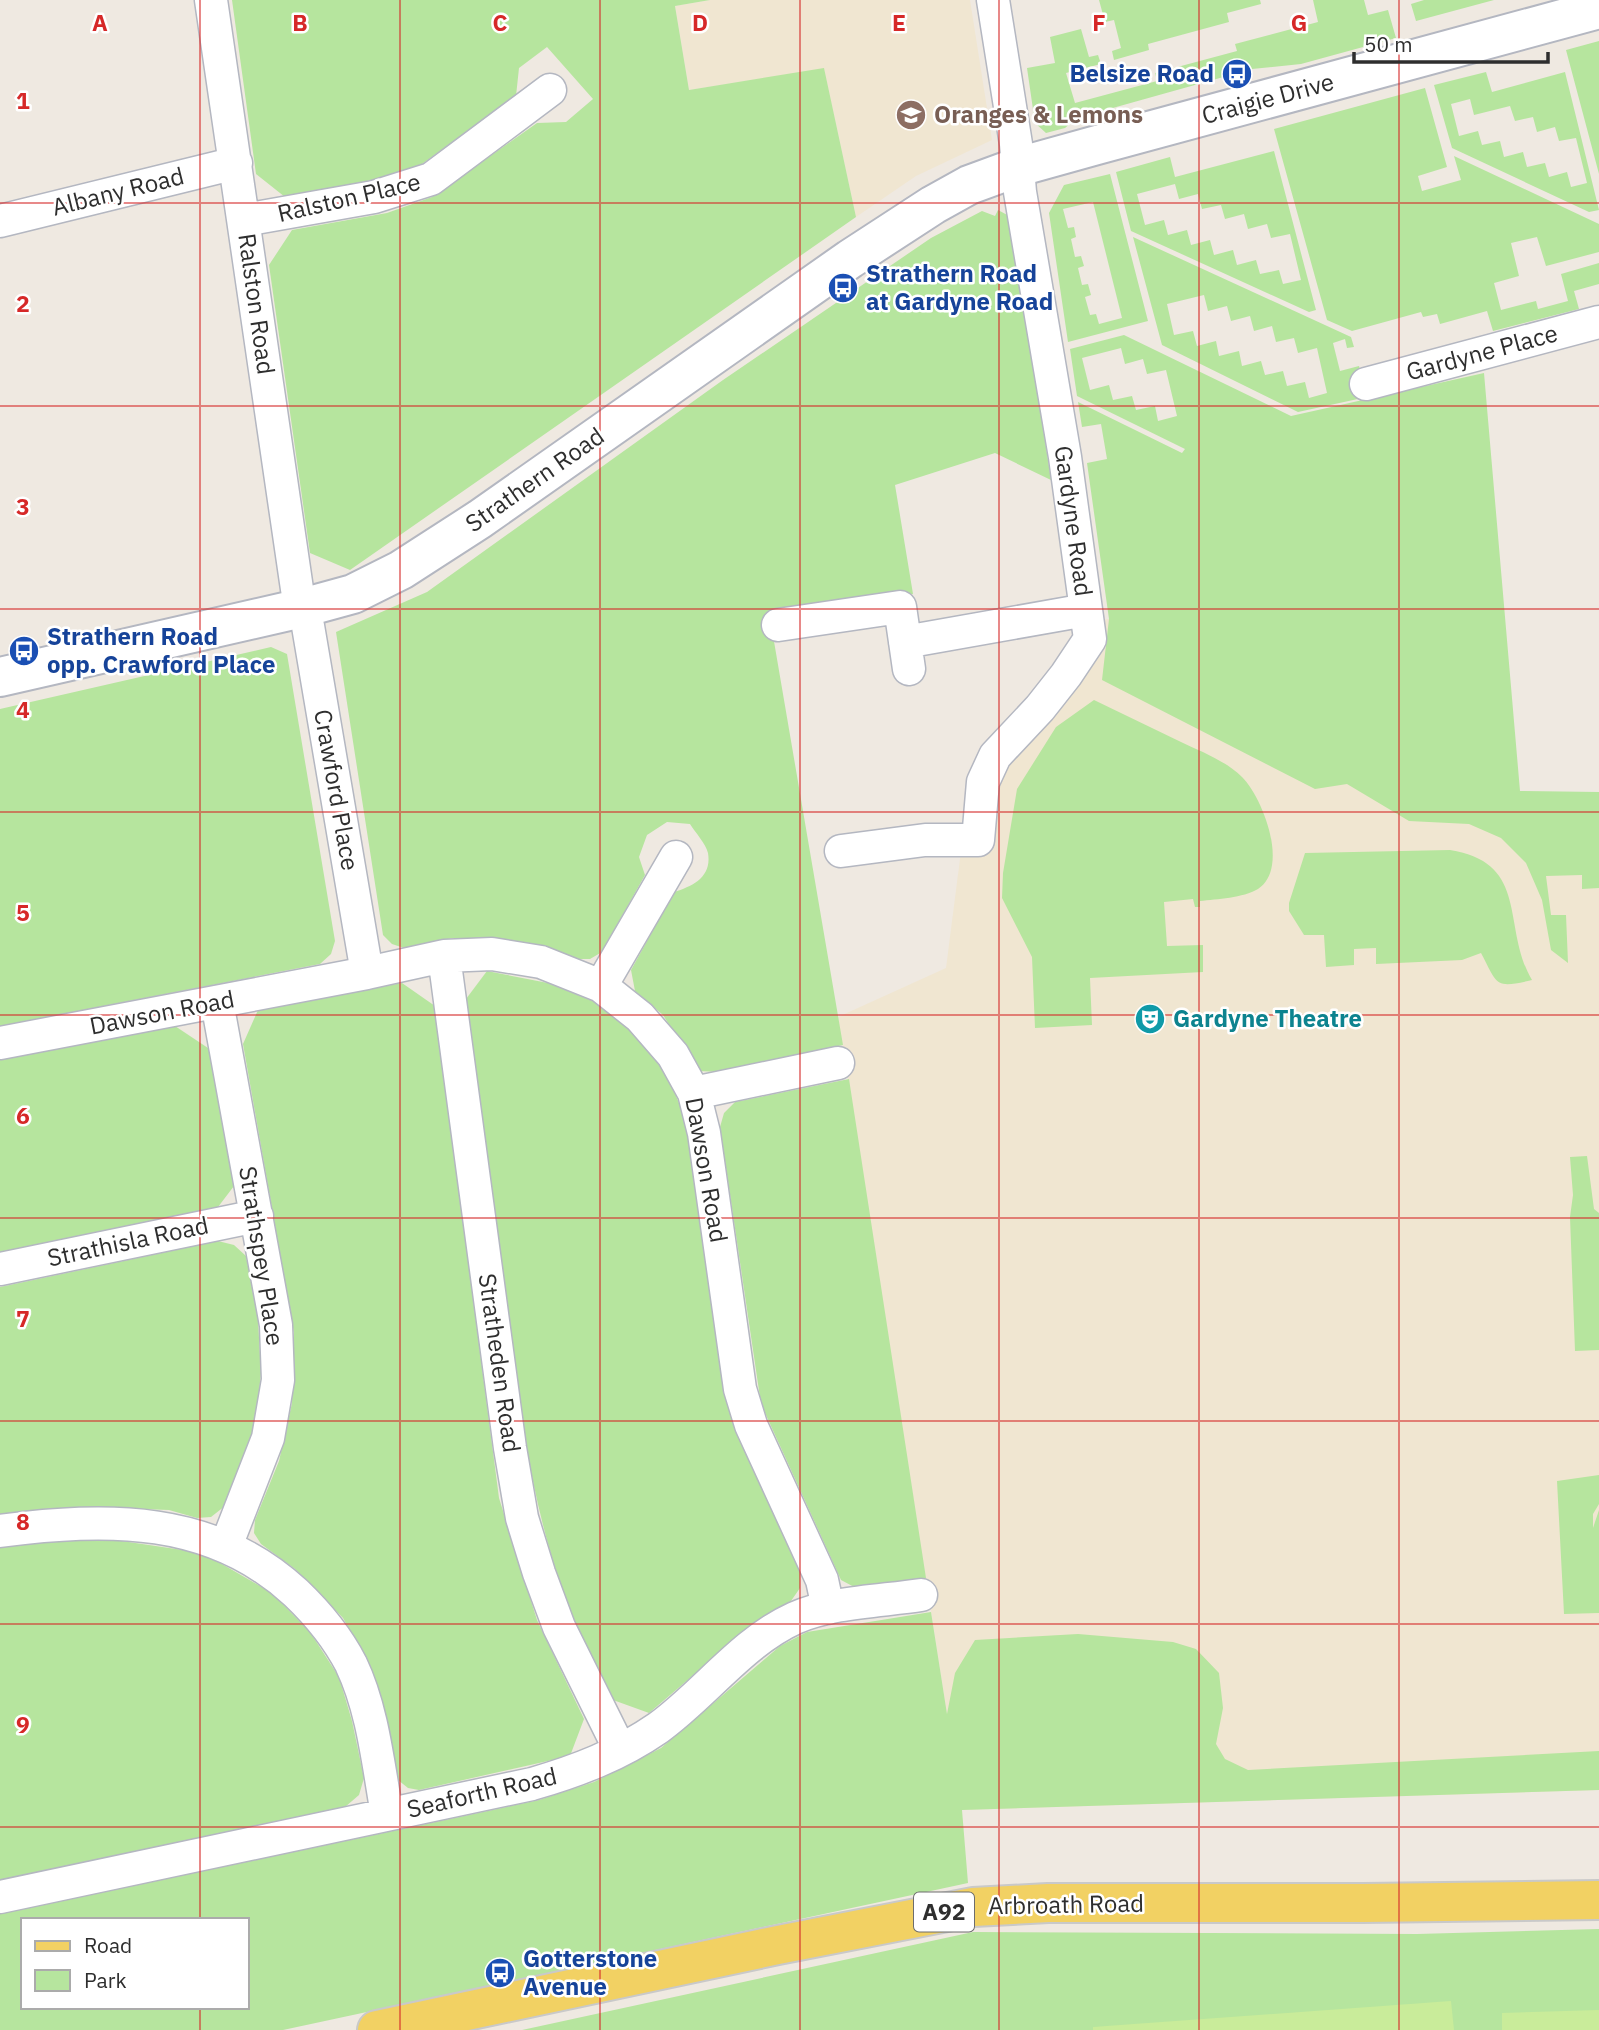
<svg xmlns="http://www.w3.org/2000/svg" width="1599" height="2030" viewBox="0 0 1599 2030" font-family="'IBM Plex Sans',sans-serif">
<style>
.education{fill:#f0e6d1}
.green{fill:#b6e59e;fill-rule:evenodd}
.pitch{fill:#c9ec9a}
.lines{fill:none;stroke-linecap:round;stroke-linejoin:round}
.street-casing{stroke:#b4b7c1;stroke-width:35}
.secondary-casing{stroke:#b4b7c1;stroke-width:42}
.primary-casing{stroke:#c9c9c9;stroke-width:42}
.street{stroke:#fff;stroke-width:32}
.secondary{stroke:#fff;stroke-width:38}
.primary{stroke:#f2d163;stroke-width:38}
.grid{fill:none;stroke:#d62828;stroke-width:2;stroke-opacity:0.55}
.labels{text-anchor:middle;stroke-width:5;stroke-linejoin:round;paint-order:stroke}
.shield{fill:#fff;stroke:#6d6d6d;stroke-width:2}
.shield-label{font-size:23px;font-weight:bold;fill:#2e2e2e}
.transit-label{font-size:24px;font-weight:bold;fill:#164399;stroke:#fff;text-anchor:start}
.street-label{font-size:24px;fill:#2e2e2e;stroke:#fff}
.education-label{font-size:24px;font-weight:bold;fill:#785e54;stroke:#fff;text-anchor:start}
.culture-label{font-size:24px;font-weight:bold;fill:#0d838f;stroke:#fff;text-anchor:start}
.grid-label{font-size:23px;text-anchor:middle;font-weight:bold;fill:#d62828;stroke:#fff;stroke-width:5;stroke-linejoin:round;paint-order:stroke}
</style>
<rect width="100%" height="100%" fill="#efe9e1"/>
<path class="education" d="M710,0H970L992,140L916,176L856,217L824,69L689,90L675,6Z
M1109,619L1521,792H1599V1790L962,1810L838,1017L946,968L970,781L1064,660L1074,643V623Z"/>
<path class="green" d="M232,0H710L675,6L689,90L824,68L856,217L350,570L310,553L269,265L292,230L387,213L432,197L537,123L566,122L593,99L547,47L519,68L516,96L422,164L382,178L285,197L256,174Z
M1099,0H1260L1261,4L1227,13L1229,22L1148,44L1149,50L1114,60L1112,51L1121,48L1114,20L1105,22Z
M1313,0H1364L1368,15L1388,10L1396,38L1301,64L1252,69L1077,118L1065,128L1046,133L1035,123L1027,68L1055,63L1050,37L1081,29L1089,57L1098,55L1101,64L1066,73L1075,103L1157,81L1155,73L1237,51L1235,44L1318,22Z
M1424,0H1494L1416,21L1411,4Z
M1599,41V174L1566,50Z
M1486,72L1492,92L1565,72L1599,210L1589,212L1452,148L1434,85ZM1470,99L1474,115L1510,106L1515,121L1533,117L1537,132L1555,127L1559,141L1576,138L1587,183L1571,187L1567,172L1549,177L1545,163L1527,167L1523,152L1504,157L1500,141L1482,145L1478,131L1459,136L1451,104Z
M1425,88L1447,167L1418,176L1422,191L1461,180L1454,156L1599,224V252L1546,266L1537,237L1511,243L1519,276L1494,283L1501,310L1536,301L1538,309L1568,301L1561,274L1599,263V284L1574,291L1579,309L1493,331L1487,311L1440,324L1437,314L1423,317L1421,312L1352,331L1327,320L1274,129Z
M1274,151L1316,310L1309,312L1131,231L1116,172L1170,157L1175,177ZM1175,184L1179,199L1198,194L1202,209L1221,205L1225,219L1244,214L1248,229L1267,224L1271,238L1290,234L1301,280L1283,284L1279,270L1260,274L1256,260L1237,265L1233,250L1214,255L1210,240L1191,245L1187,230L1168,235L1164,220L1145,225L1137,194Z
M1110,174L1148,321L1068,342L1049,213L1064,185ZM1093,202L1122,318L1099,324L1096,314L1090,315L1085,297L1091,295L1088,284L1082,285L1078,268L1084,266L1081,256L1075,257L1071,239L1076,237L1074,227L1068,228L1063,209Z
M998,210L1011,217L1051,480L995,453L895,485L913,594L770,618L843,1045L720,1072L698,1071L663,1015L635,991L631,970L674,892C693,886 712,877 708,853C706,844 695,832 690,824L667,822L647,835L639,857L645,875L602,952L590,959H577L542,946L492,938H453L404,948L392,944L383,935L336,632L427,592L723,380L931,238L982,211L995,216Z
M1133,237L1351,337L1354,347L1347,348L1345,339L1333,343L1340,371L1359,366L1367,397L1298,412L1162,345ZM1204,295L1208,311L1227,306L1231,321L1250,316L1254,331L1272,326L1276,342L1294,338L1298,353L1317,348L1327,393L1309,398L1305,382L1287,386L1283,371L1265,375L1261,361L1242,366L1239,351L1219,356L1216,341L1197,346L1193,331L1174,335L1167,304Z
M1124,335L1291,416L1484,373L1520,791L1599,792V888L1582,889V875L1546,876L1551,915H1566L1568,963L1551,950L1542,900L1526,863L1501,838L1469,824L1409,821L1347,784L1315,789L1102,680L1109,619L1087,463L1107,459L1101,424L1082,427L1078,402L1182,453L1185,449L1077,396L1070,349ZM1121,348L1125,364L1143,359L1147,374L1166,370L1177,416L1158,421L1155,406L1136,410L1132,396L1113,400L1109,385L1090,390L1082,358Z
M271,647L287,654L335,941L331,954L320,964L0,1026V709Z
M1094,700C1123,714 1152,728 1181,742C1202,752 1226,761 1242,777C1263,798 1290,868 1258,889C1243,898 1217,899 1200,901V907H1195L1193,899L1164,902L1167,946L1203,945V972L1090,978L1092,1025L1035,1028L1032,957L1002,898L1003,873L1017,789L1056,727Z
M1450,850C1531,863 1501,928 1532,980C1494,989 1498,985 1481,953L1462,960L1376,964V948L1354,949V965L1326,967L1324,935H1304L1289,911V903L1305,853Z
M487,971L548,983L595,1002L635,1035L668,1076L685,1118L726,1394L735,1430L800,1571V1588L791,1601L757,1621L649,1713L613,1700C601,1674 586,1649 575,1622C551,1565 537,1506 526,1445L466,999Z
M402,983L435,1006L499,1498L537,1620L584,1719L570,1756L419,1790L408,1788L398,1780L388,1723L372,1671L343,1618L295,1569L261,1544L254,1533L255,1520L279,1461L292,1403L294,1333L243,1044L258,1010Z
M175,1026L211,1050L234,1186L218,1207L0,1252V1059Z
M849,1079L926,1578L858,1589L841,1580L761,1404L720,1127L724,1113L735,1102Z
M1587,1156L1594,1209L1599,1213V1350L1575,1351L1570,1217L1573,1195L1570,1157Z
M218,1241L234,1245L246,1256L258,1320L261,1373L256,1423L225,1506L211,1517L197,1518L169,1510L89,1507L0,1514V1287Z
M1599,1475V1504L1593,1514V1528L1599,1510V1613L1564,1614L1557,1481Z
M115,1540L203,1553L272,1593L310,1632L339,1677L352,1721L364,1778L359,1795L345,1807L0,1880V1547L54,1541Z
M931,1612L947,1714L955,1673L975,1640L1078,1634L1173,1642L1196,1649L1219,1673L1223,1708L1216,1744L1225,1759L1248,1770L1599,1751V1790L962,1810L968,1883L283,2030H0V1914L539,1800L594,1782L661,1748L780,1646L807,1632ZM23,1920H247V2007H23Z
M1599,1929V2030H522L973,1932L1417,1934Z"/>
<path class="pitch" d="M1451,2001L1454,2030H1093V2027Z
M1599,2010V2030H1502V2013Z"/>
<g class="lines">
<g class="street-casing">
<path id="street" d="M211,0L297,589L308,626L367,973
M244,220L374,197L431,179L550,90
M0,221L236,163
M1366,384L1599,322
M778,625L900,607L909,669
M905,642L1086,610
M841,851L925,840H978L983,782L995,756L1040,708L1066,675L1090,639L1065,457L1020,192L1016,144L993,0
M444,956L510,1448L522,1518L539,1573L559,1627L620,1750
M601,986L676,857
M217,1002L276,1325L278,1380L268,1438L226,1546
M0,1043L367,973L444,956L492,954L541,962L601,986L640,1017L673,1055L694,1093L704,1133L740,1389L751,1425L822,1580L828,1608
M694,1093L838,1063
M0,1269L257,1216
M0,1531C107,1517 212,1515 296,1593C318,1614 337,1637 351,1664C373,1710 378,1764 387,1814
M0,1897L532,1784C577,1771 619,1755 658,1728C705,1694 742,1642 795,1618C831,1602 882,1601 921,1595"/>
</g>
<g class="secondary-casing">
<path id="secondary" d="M0,677L302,608L353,594L401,570L480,519L850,259L933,205L969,185L1018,167L1097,145L1599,9"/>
</g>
<g class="primary-casing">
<path id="primary" d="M377,2030L778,1945L973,1907L1048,1903H1363L1599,1900"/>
</g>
<use href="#street" class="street"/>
<use href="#secondary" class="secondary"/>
<use href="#primary" class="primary"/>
</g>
<path class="grid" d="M200,0V1920M400,0V2030M600,0V2030M800,0V2030M999,0V2030M1199,0V2030M1399,0V2030M0,203H1599M0,406H1599M0,609H1599M0,812H1599M0,1015H1599M0,1218H1599M0,1421H1599M0,1624H1599M0,1827H1599M200,2007V2030"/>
<defs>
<g id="bus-disc" transform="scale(1.575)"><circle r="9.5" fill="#1a4fb4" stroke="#fff"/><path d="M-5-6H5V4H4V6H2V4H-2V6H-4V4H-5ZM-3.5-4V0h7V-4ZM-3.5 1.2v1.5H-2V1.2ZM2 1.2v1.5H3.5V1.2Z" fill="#fff"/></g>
<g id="school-disc" transform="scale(1.575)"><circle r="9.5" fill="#8d6e63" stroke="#fff"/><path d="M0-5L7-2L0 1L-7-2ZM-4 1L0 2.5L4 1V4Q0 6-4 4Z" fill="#fff"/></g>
<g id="theatre-disc" transform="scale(1.575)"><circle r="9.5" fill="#0f9aa8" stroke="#fff"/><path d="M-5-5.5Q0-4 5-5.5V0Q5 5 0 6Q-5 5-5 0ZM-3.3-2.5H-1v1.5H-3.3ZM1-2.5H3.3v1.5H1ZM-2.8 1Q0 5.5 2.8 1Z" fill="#fff"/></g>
</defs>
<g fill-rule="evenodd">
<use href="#bus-disc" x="1237" y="74"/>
<use href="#school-disc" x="911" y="115"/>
<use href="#bus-disc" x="843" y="288"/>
<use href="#bus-disc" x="24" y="651"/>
<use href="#theatre-disc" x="1150" y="1019"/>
<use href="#bus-disc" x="500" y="1973"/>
</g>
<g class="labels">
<rect class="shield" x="914" y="1892.5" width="60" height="39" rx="5"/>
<g class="shield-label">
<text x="944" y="1920">A92</text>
</g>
<g class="transit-label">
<text x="1214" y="82" text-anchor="end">Belsize Road</text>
<text x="866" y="282">Strathern Road<tspan x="866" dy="28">at Gardyne Road</tspan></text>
<text x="47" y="645">Strathern Road<tspan x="47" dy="28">opp. Crawford Place</tspan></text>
<text x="523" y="1967">Gotterstone<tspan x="523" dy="28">Avenue</tspan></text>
</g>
<g class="street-label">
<text transform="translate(1268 99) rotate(-15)" y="8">Craigie Drive</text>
<text transform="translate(118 192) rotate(-14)" y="8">Albany Road</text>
<text transform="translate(349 198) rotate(-13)" y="8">Ralston Place</text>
<text transform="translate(256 304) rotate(82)" y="8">Ralston Road</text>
<text transform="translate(1482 353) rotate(-15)" y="8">Gardyne Place</text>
<text transform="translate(535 480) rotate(-35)" y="8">Strathern Road</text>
<text transform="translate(1073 521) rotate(82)" y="8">Gardyne Road</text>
<text transform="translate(336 790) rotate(80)" y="8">Crawford Place</text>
<text transform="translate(162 1013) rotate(-11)" y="8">Dawson Road</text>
<text transform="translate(706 1170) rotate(80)" y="8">Dawson Road</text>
<text transform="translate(128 1242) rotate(-12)" y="8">Strathisla Road</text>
<text transform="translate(261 1256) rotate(81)" y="8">Strathspey Place</text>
<text transform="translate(499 1363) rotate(82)" y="8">Stratheden Road</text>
<text transform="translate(482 1793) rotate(-13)" y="8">Seaforth Road</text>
<text transform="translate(1066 1905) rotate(-1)" y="8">Arbroath Road</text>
</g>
<g class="education-label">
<text x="934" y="123">Oranges &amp; Lemons</text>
</g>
<g class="culture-label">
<text x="1173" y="1027">Gardyne Theatre</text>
</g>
</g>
<g class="grid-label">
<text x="100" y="31">A</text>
<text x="300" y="31">B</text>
<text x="500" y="31">C</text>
<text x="700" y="31">D</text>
<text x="899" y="31">E</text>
<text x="1099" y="31">F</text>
<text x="1299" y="31">G</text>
<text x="23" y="109">1</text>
<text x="23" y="312">2</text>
<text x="23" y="515">3</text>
<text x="23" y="718">4</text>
<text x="23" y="921">5</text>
<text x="23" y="1124">6</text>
<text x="23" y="1327">7</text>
<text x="23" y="1530">8</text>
<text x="23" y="1733">9</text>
</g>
<rect x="21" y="1918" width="228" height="91" fill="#ffffff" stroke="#ababab" stroke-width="2"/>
<rect x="35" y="1941" width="35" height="10" fill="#f2d163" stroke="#ababab" stroke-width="2"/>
<text x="84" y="1953" font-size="21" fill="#2e2e2e">Road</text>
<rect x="35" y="1970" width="35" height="21" fill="#b6e59e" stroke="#ababab" stroke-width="2"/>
<text x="84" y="1988" font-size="21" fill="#2e2e2e">Park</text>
<path d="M1354 52v10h194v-10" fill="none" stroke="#2e2e2e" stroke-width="3.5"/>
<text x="1364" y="52" font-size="21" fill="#2e2e2e" stroke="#ffffff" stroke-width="5" paint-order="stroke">50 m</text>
</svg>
